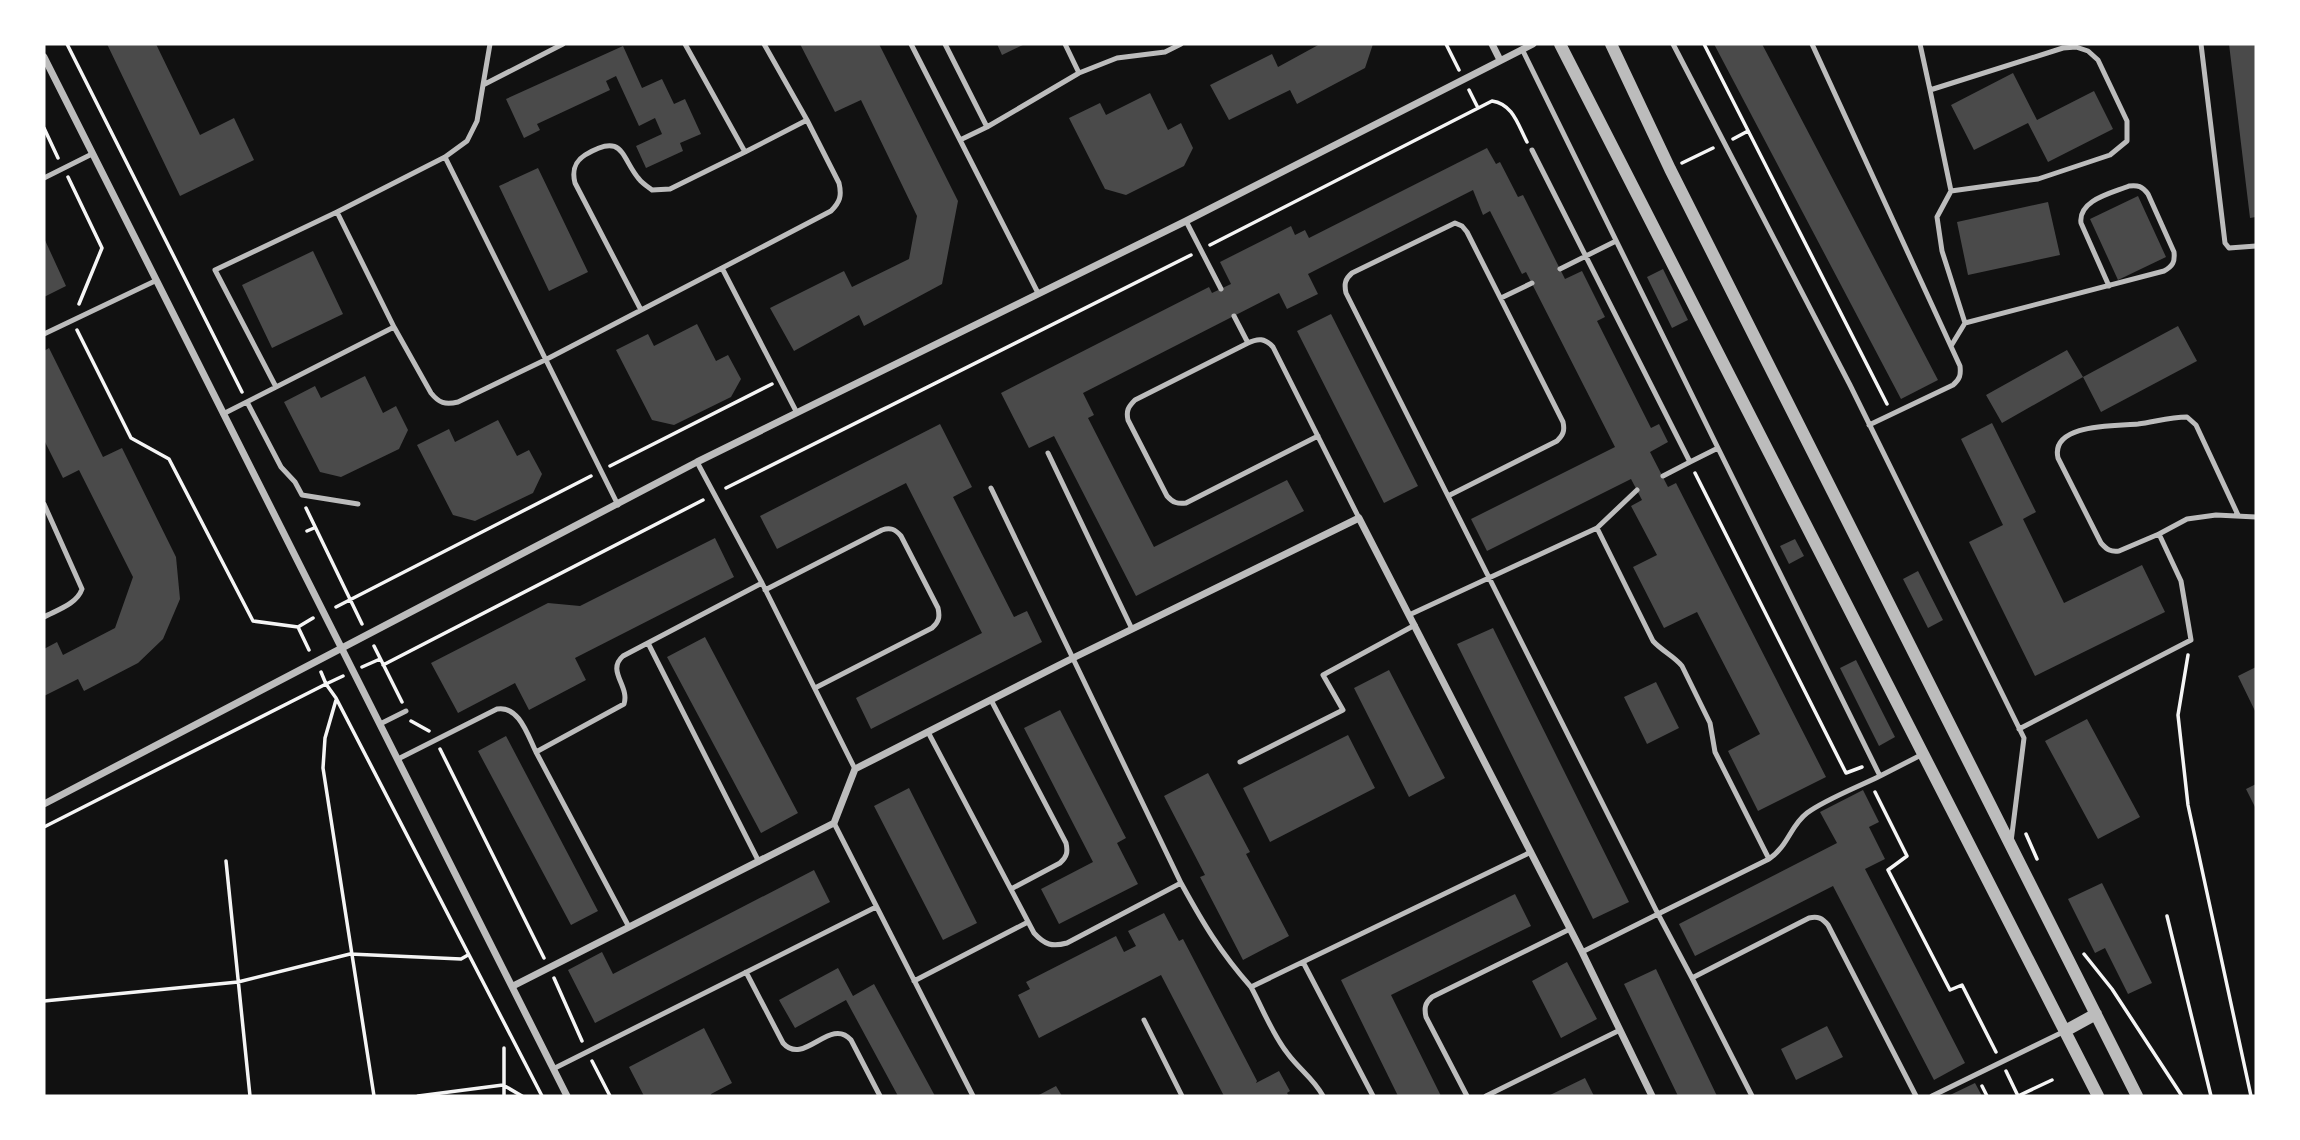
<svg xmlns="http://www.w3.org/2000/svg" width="2300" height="1140" viewBox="0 0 2300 1140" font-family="'Exo 2',sans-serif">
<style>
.building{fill:#4a4a4a}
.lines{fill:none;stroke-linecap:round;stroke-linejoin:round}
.path{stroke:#f5f5f5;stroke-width:3.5}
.service{stroke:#bcbcbc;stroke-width:5}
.minor{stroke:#bcbcbc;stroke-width:7}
.tertiary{stroke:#bcbcbc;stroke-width:12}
</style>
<rect width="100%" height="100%" fill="#111"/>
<path class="building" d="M107,44H156L200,135L234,118L254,160L180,196Z
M800,44H879L958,201L942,284L864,326L859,315L794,351L770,308L844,271L852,287L909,259L917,216L861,100L835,112Z
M997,44H1025L1002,55Z
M1320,44H1373L1365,68L1297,104L1290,90L1229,120L1210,85L1272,54L1278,67Z
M1714,44H1762L1938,380L1901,399Z
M2229,44H2256V217L2250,218Z
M623,46L642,88L662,79L674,104L685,99L701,134L680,143L683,151L646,168L636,146L662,134L655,118L639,126L616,76L606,81L610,90L537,124L540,130L524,138L506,99Z
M2013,73L2037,120L2094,91L2113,129L2048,162L2028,123L1974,150L1951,105Z
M1150,93L1168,130L1181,123L1193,148L1184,166L1126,195L1105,189L1069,118L1100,103L1106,115Z
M1487,148L1496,164L1500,162L1518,197L1523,195L1565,279L1582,271L1605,317L1597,321L1651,428L1659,424L1668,442L1650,452L1668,487L1676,483L1826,777L1758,811L1728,751L1760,734L1697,612L1664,628L1633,567L1657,555L1631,506L1642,500L1631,479L1487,551L1471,519L1615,447L1526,272L1522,274L1490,211L1483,215L1473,190L1308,274L1318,294L1287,309L1279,293L1083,393L1094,415L1088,418L1154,547L1287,480L1304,511L1136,596L1054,436L1029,448L1001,393L1209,287L1212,293L1231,284L1220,262L1291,226L1295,235L1305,230L1309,238Z
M538,168L588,272L549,291L499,186Z
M2138,196L2166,257L2118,280L2090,219Z
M2048,202L2060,255L1968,275L1957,222Z
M44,238L66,286L44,297Z
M313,251L343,314L272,348L242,285Z
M1663,269L1688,320L1672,328L1647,277Z
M1331,314L1418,486L1384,503L1297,331Z
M697,324L716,361L728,355L741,379L731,397L674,425L652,420L616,350L648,334L654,346Z
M2178,326L2197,361L2101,412L2083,377Z
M49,348L103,457L122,448L176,557L180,599L163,639L138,663L84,691L78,679L44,696V649L57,642L63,655L115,628L133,577L79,470L63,478L44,440V351Z
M2067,350L2083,377L2002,423L1986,395Z
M365,376L383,413L396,406L408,430L399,449L341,477L320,472L284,402L315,386L321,398Z
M498,420L517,456L529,450L542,474L533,493L475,521L453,515L417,445L449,429L455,442Z
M1992,423L2036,512L2023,519L2064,603L2142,565L2165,612L2035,676L1969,542L2003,525L1961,439Z
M940,424L972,487L953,497L1014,617L1027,611L1042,642L871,729L856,698L982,633L906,483L777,549L760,516Z
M715,538L734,577L575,658L586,680L529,710L515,683L458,713L431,663L548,603L580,606Z
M1795,539L1804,556L1789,564L1780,546Z
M1918,571L1943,620L1928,628L1903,579Z
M1493,628L1629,902L1593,919L1457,644Z
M705,637L798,813L761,833L667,657Z
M1856,660L1895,737L1879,746L1840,668Z
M2256,667V713L2238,676Z
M1389,670L1445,778L1409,797L1354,688Z
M1656,682L1679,728L1647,744L1624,697Z
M1060,710L1126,838L1117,843L1138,884L1059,924L1041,889L1093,862L1024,728Z
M2087,719L2140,817L2098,839L2045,741Z
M1348,735L1375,788L1270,842L1243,788Z
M506,736L598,911L571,925L478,751Z
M1208,773L1250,852L1246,854L1289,936L1243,960L1200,877L1205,875L1164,796Z
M2256,784V809L2246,789Z
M909,788L977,923L943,940L874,806Z
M1863,790L1879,822L1869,827L1885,859L1865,869L1965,1063L1934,1080L1833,886L1695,956L1679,924L1837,843L1820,812Z
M814,870L830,902L595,1023L568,970L602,952L613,974Z
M2102,883L2152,983L2128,994L2105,948L2095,953L2068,899Z
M1515,894L1531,926L1391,995L1441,1096H1398L1341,980Z
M1164,913L1179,941L1183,939L1257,1081L1256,1083L1279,1071L1290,1091L1287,1093L1289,1096H1224L1161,975L1039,1038L1018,995L1030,989L1026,982L1116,936L1124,952L1136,946L1128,931Z
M1567,962L1597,1019L1561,1038L1532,981Z
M838,968L853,996L874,984L935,1096H898L846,1000L795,1028L779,1000Z
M1656,969L1717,1096H1678L1624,984Z
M1827,1026L1843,1057L1796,1080L1781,1049Z
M704,1028L732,1083L711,1094V1096H644L629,1067Z
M1585,1078L1594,1096H1548Z
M1975,1083L1982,1096H1948Z
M1056,1086L1062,1096H1037Z"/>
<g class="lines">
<path class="path" d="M67,44L242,392
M1446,44L1459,70
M1704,44L1887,404
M1469,90L1478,108
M44,128L58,158
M1733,139L1748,131
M1682,163L1713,148
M68,177L102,248L79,304
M1210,245L1492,101C1513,104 1518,125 1527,142
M77,330L131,438L169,459L253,621L298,627L313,618
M610,466L772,384
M1695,473L1846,773L1862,767
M726,488L1191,255
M306,508L362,624
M307,531L314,528
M336,607L591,476
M298,627L309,650
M374,646L402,702
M2188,655L2178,715L2188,805L2251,1096
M383,665L703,500
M362,667L380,659
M321,672L326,684L343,676
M336,700L325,738L323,768L374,1096
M411,721L429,731
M440,749L544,958
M1875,792L1907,856L1888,870L1950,990L1962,985L1996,1052
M44,827L326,684L336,698L542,1096
M2026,834L2037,859
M226,861L250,1096
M2167,916L2211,1096
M2084,954L2112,989L2182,1096
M554,978L582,1041
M44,1001L238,982L350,954L461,959L468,955
M592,1061L610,1096
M2006,1071L2018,1096L2052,1080
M1982,1086L1987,1096
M418,1096L503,1085L522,1096
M504,1096V1048"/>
<path class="service" d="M911,44L960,140
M945,44L987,127
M1065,44L1079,73
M1673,44L1850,385L2024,738L2011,842
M1812,44L1960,366C1961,375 1960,379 1953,385L1869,425
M1920,44L1930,90L2063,48L2076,47L2088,51L2098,60L2127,121V141L2110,155L2038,179L1951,191L1937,217L1942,251L1965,323L1951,346
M2201,44L2225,243L2229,248L2256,246
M1522,49L1718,448
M483,85L490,44
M1930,90L1951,191
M1532,150L1690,462L1718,448L1880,776L1923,754
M745,152L807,120
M445,157L467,141L477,121L483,85L563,44
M44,178L92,154
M1186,221L1221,289
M722,268L831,211C840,202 842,196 839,183L807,120L764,44
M1560,269L1616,241
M1038,293L960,140L987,127L1079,73L1117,58L1165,52L1181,44
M1501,298L1532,283
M641,310L575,183C572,171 574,162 585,155C624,131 621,158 639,179C642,183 648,187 652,190L670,189L745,152L685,44
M1234,316L1248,343C1258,338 1265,338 1273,347L1359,518
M1965,323L2164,271C2173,266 2175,262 2174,252L2148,194C2142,186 2138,185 2129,186C2112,193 2078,200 2081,223L2109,286
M394,327L337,212L445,157L618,505
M44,334L155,281
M1248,343L1135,400C1128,407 1126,411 1128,420L1167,496C1173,503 1178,504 1186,503L1318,436
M276,387L215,270L337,212
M247,402L281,467L295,482L302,495L358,504
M223,414L394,327L431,393C439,403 445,405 458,402L547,359L722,268L797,413
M1048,453L1132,629
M697,462L762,583L855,769
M1663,476L1690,462
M991,488L1181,883C1203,923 1220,952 1251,987L1531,852
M1448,496L1346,293C1344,284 1345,279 1352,273L1455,223L1462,226L1467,232L1563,422C1565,431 1563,435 1557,441L1448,496L1658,914L1582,952
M44,504L82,589C77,604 57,610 44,617
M1597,528L1653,641C1662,651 1674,656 1682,666L1710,723L1715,752L1769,859
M2159,534L2119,551C2111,552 2107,550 2101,543L2058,458C2050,423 2117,426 2138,424C2154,422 2170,417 2187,417L2196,425L2238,515
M765,590L882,530C890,527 895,529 901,536L938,608C940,617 939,622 932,628L815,688
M1409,615L1597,528L1637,490
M648,643L759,862
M991,700L1066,843C1068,852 1067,857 1060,863L1011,889
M380,724L406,711
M2019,729L2191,640L2181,581L2159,534L2187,519L2216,515L2256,517
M928,732L1034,933C1045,945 1052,947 1067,943L1181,883
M398,759L497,709C519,705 528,736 536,752
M1240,762L1343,710L1323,675L1415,625
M834,823L973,1096
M629,927L536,752L624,704C630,686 606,671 623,656L762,583
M1303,962L1373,1096
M746,972L783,1043C804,1067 830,1016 851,1040L880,1096
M1692,978L1658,914L1769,859C1789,845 1790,826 1807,813C1826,799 1858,787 1880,776
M914,981L1028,922
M1251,987C1263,1009 1272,1034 1288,1054C1299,1069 1314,1079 1323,1096
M1144,1020L1182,1096
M553,1069L876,907
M1467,1096L1426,1017C1424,1008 1425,1003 1432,997L1570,929
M1486,1096L1620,1030
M1752,1096L1692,978L1809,918C1818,916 1822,918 1828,925L1916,1096
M1932,1096L2065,1031"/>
<path class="minor" d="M1492,44L1500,60
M44,57L567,1096
M44,804L697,462L1186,221L1533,44
M513,986L834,823L855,769L1073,658L1359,518L1582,952L1652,1096"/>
<path class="tertiary" d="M1560,44L2098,1096
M1611,44L1670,169L2137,1096
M2065,1031L2096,1014"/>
</g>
<rect width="2300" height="1140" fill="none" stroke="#ffffff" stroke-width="91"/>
</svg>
